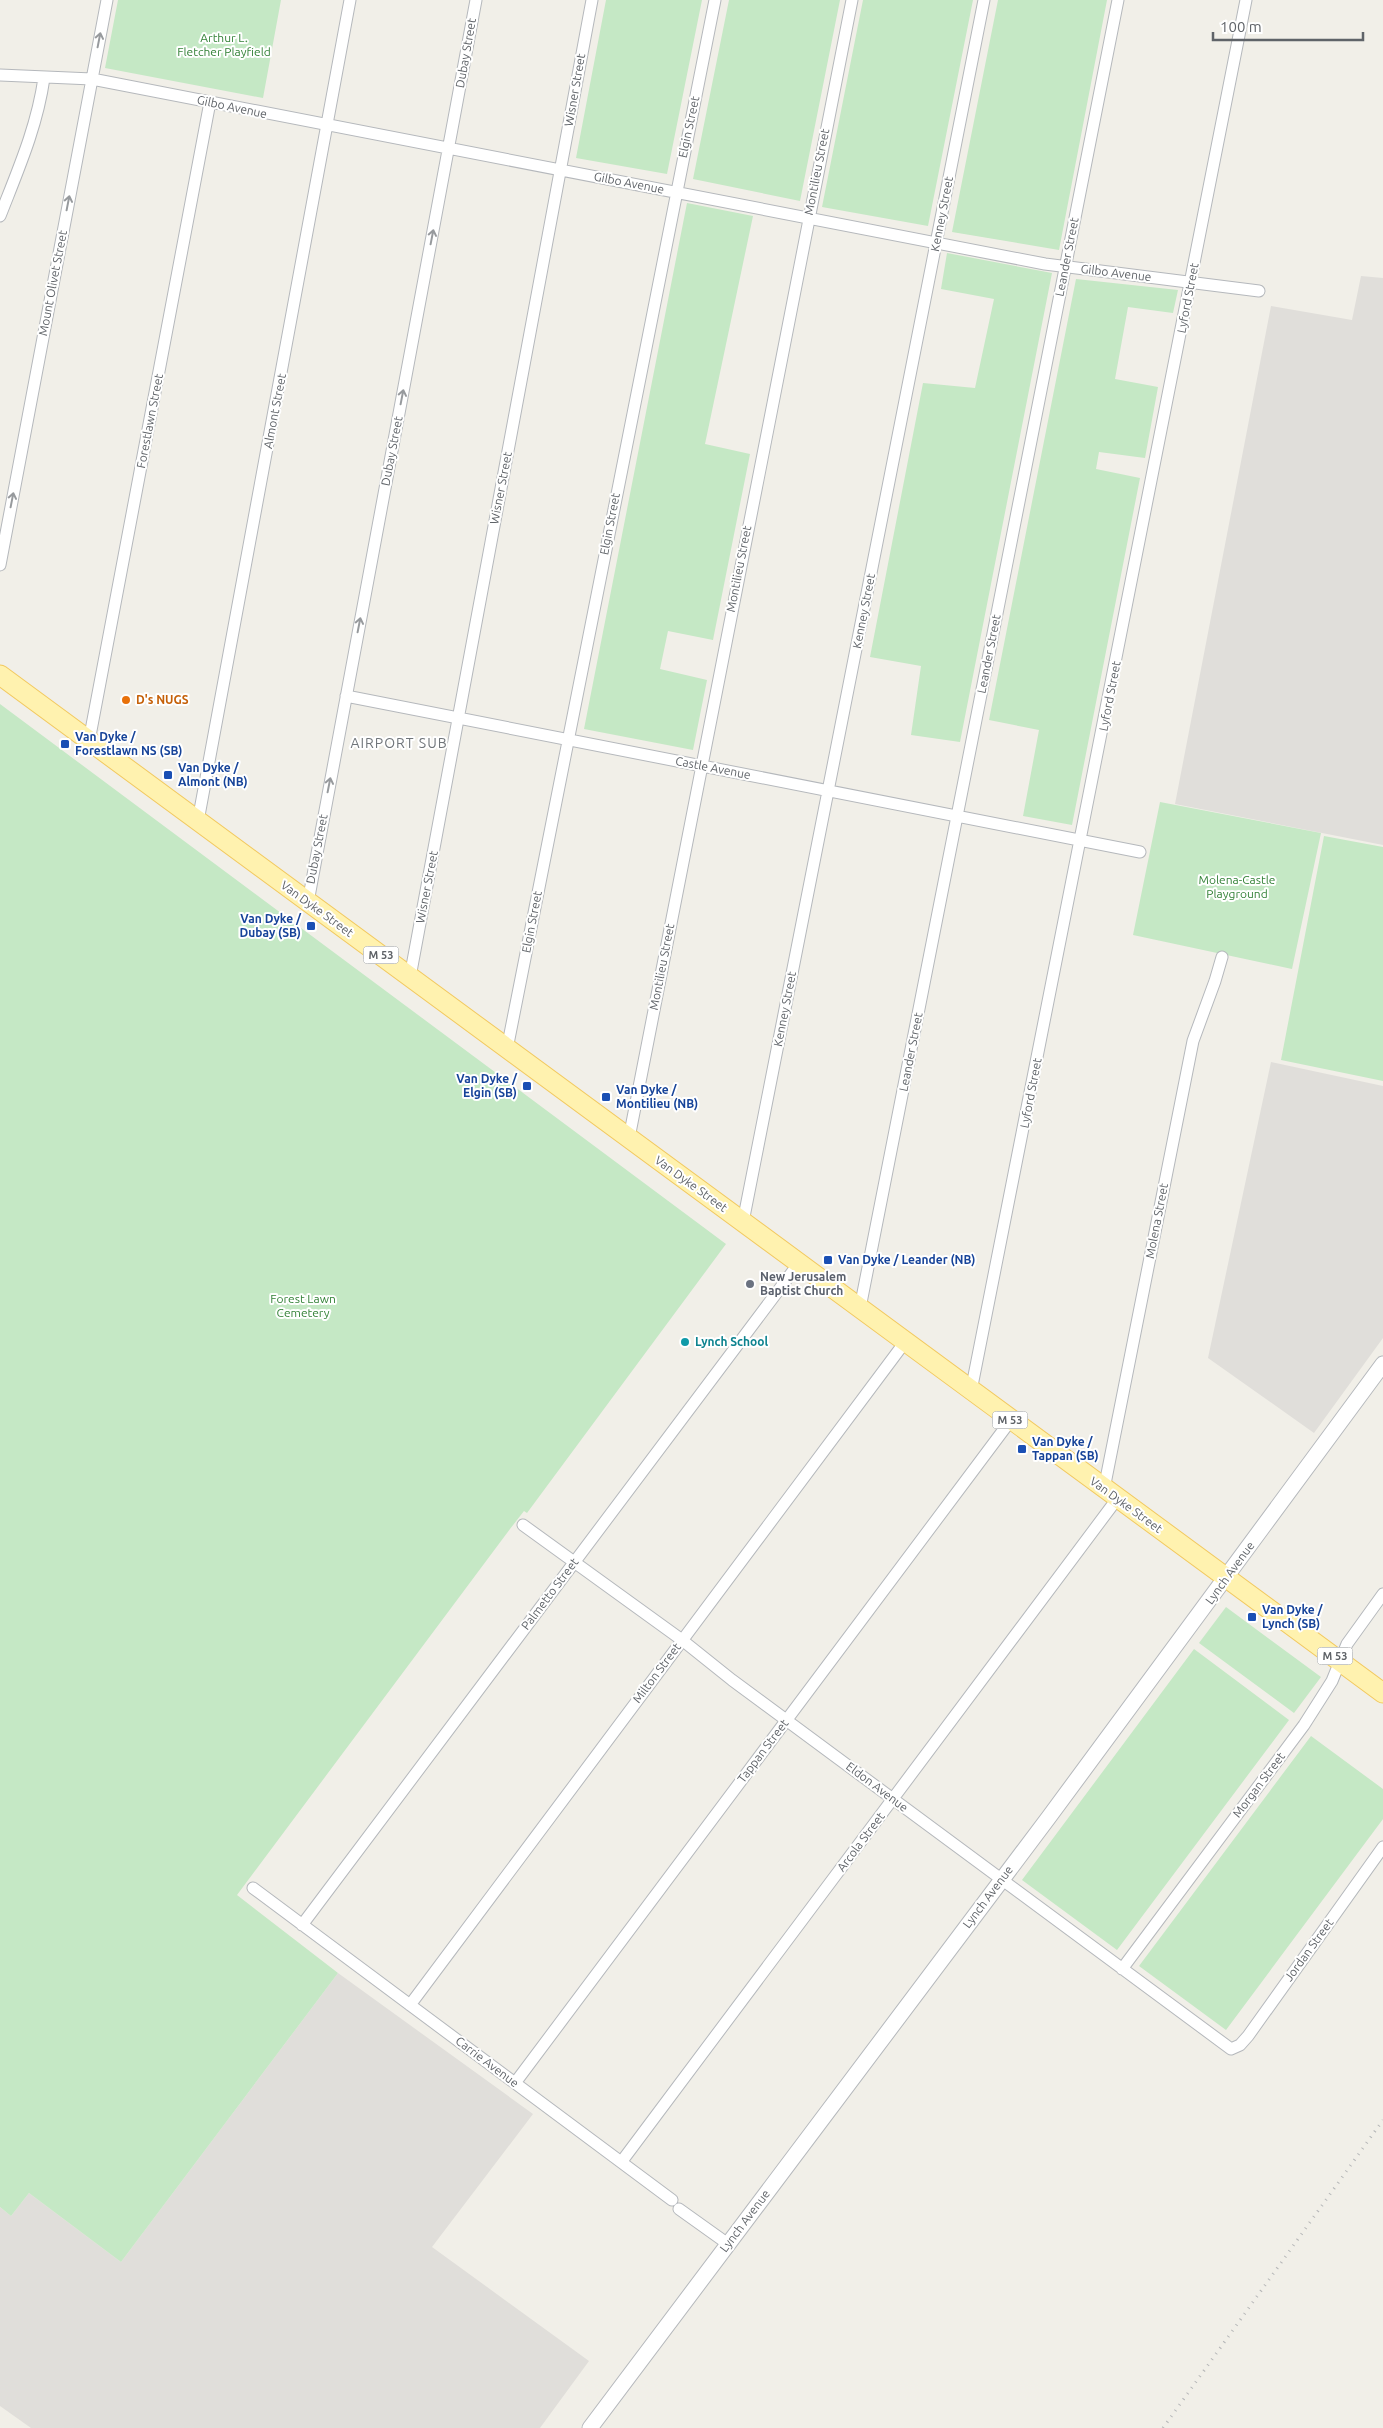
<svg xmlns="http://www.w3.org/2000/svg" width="1383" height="2428" viewBox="0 0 1383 2428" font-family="Ubuntu,sans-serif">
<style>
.industrial{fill:#e0deda}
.green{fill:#c5e8c5}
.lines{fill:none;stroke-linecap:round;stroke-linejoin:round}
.minor-casing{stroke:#b5b8bc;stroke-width:13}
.tertiary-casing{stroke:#b5b8bc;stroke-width:17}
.primary-casing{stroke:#f2c960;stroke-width:21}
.minor{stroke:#fff;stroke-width:11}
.tertiary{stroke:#fff;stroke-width:15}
.primary{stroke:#fff2af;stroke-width:19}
.rail{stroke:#b6b7b8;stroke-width:3;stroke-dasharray:1 6;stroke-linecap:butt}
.oneway{stroke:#979a9d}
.food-dot{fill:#e8710a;stroke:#fff;stroke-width:2}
.transit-dot{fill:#1a4fb4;stroke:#fff;stroke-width:2}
.worship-dot{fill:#6b7280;stroke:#fff;stroke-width:2}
.culture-dot{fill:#0f9aa8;stroke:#fff;stroke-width:2}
.labels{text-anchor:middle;stroke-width:4;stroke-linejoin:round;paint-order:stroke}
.shield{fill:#fff;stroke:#8f9295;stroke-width:1}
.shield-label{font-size:11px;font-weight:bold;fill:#5f6368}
.park-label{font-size:12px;fill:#348238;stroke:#fff}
.street-label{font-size:12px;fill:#5f6368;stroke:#fff}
.food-label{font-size:12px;font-weight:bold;fill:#c56008;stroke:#fff;text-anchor:start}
.transit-label{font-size:12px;font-weight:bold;fill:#164399;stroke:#fff;text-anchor:start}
.worship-label{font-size:12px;font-weight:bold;fill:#5b616d;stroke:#fff;text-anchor:start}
.culture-label{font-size:12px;font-weight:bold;fill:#0d838f;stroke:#fff;text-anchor:start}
.neighbourhood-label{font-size:14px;letter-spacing:1px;fill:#70757a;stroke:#fff}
</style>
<rect width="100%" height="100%" fill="#f1efe8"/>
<path class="industrial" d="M1361,276L1383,278V845L1175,804L1271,306L1352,320Z
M1271,1062L1383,1086V1338L1314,1433L1208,1358Z
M338,1973L533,2114L432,2247L589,2361L540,2428H31L0,2406V2207L11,2216L29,2193L121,2262Z"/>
<path class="green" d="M118,0H281L263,98L105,68Z
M606,0H702L667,174L576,158Z
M729,0H840L800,201L693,179Z
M863,0H973L928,226L822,207Z
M998,0H1107L1059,250L952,232Z
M687,203L753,216L705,444L750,454L713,640L668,631L660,669L707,680L693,750L584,729Z
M947,253L1052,273L960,742L911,735L921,666L870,657L923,383L975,388L994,299L941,289Z
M1076,279L1178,290L1173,313L1128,307L1115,379L1158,387L1145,458L1099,452L1096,469L1140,478L1072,825L1023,816L1039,730L989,720Z
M0,704L726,1244L527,1513L524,1511L510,1529L237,1895L338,1973L121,2262L29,2193L11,2216L0,2207Z
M1160,802L1321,833L1292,969L1133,935Z
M1324,836L1383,847V1081L1281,1060Z
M1226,1607L1321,1677L1294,1713L1199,1643Z
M1194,1649L1289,1720L1117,1950L1022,1880Z
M1311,1736L1383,1789V1819L1226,2030L1139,1966Z"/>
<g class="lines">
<g class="minor-casing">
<path id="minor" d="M0,75L92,79L1045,264L1259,291
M0,216C18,170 37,127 44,78
M0,565L107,0
M346,696L1140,852
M89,741L210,102
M198,821L350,0
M308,902L476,0
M410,977L592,0
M507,1049L715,0
M629,1138L852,0
M743,1222L984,0
M860,1308L1118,0
M971,1391L1246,0
M1104,1489L1193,1041L1215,981L1222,957
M523,1525L682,1640L732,1680L1231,2049L1240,2045L1248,2036L1383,1847
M253,1888L672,2200
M302,1925L799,1263
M1122,1969L1304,1725L1332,1681L1347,1644L1383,1594
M410,2005L905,1342
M515,2083L1011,1420
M622,2161L1117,1499
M679,2209L728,2244"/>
</g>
<g class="tertiary-casing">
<path id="tertiary" d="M590,2428L1049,1817L1383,1364"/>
</g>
<g class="primary-casing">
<path id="primary" d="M0,675L1383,1693"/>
</g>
<use href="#minor" class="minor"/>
<use href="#tertiary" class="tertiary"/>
<use href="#primary" class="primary"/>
<path class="rail" d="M1163,2428L1383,2120"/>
</g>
<defs><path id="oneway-shaft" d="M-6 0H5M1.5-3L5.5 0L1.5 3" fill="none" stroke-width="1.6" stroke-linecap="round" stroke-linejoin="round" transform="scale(1.25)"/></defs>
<g class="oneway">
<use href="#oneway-shaft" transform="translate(99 40) rotate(-79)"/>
<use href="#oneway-shaft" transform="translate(68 203) rotate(-79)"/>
<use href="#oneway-shaft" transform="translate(432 237) rotate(-79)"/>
<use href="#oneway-shaft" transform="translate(402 397) rotate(-79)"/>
<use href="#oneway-shaft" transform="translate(12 500) rotate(-79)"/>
<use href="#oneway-shaft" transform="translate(359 625) rotate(-79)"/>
<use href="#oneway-shaft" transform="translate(329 785) rotate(-79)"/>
</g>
<circle class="food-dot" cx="126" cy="700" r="5"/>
<g class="transit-dot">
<rect x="60" y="739" width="10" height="10" rx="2.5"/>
<rect x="163" y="770" width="10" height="10" rx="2.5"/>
<rect x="306" y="921" width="10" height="10" rx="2.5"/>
<rect x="522" y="1081" width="10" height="10" rx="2.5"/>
<rect x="601" y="1092" width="10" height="10" rx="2.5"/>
<rect x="823" y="1255" width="10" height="10" rx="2.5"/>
<rect x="1017" y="1444" width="10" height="10" rx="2.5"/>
<rect x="1247" y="1612" width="10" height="10" rx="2.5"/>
</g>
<circle class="worship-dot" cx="750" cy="1284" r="5"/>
<circle class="culture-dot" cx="685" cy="1342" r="5"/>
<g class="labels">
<g class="shield">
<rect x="363.5" y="946.5" width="35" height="17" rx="4"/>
<rect x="992.5" y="1411.5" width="35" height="17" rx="4"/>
<rect x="1317.5" y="1647.5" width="35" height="17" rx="4"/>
</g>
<g class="shield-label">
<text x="381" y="959">M 53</text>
<text x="1010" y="1424">M 53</text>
<text x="1335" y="1660">M 53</text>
</g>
<g class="park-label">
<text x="224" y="42">Arthur L.<tspan x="224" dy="14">Fletcher Playfield</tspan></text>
<text x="1237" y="884">Molena-Castle<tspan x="1237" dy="14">Playground</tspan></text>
<text x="303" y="1303">Forest Lawn<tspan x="303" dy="14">Cemetery</tspan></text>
</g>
<g class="street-label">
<text transform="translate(466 53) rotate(-80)" y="4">Dubay Street</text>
<text transform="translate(575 90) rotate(-80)" y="4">Wisner Street</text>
<text transform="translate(232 107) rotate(12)" y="4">Gilbo Avenue</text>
<text transform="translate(689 127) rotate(-78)" y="4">Elgin Street</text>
<text transform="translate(817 172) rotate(-79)" y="4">Montilieu Street</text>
<text transform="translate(629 183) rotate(11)" y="4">Gilbo Avenue</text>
<text transform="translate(942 214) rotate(-79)" y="4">Kenney Street</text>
<text transform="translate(1067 257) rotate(-79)" y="4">Leander Street</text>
<text transform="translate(1116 273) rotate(7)" y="4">Gilbo Avenue</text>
<text transform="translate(53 283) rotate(-79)" y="4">Mount Olivet Street</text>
<text transform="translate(1188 298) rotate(-79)" y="4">Lyford Street</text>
<text transform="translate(275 411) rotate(-79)" y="4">Almont Street</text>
<text transform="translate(150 421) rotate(-79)" y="4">Forestlawn Street</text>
<text transform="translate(392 451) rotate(-79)" y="4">Dubay Street</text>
<text transform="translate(501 488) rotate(-79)" y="4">Wisner Street</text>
<text transform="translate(610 524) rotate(-79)" y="4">Elgin Street</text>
<text transform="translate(739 569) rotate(-79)" y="4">Montilieu Street</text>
<text transform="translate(864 611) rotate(-79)" y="4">Kenney Street</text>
<text transform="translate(989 654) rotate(-79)" y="4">Leander Street</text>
<text transform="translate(1110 696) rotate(-79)" y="4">Lyford Street</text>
<text transform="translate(713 768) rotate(11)" y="4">Castle Avenue</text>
<text transform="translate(317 849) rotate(-79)" y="4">Dubay Street</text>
<text transform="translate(427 887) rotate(-79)" y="4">Wisner Street</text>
<text transform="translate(317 909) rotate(36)" y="4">Van Dyke Street</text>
<text transform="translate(532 922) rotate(-79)" y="4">Elgin Street</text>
<text transform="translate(662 967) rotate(-79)" y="4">Montilieu Street</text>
<text transform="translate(785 1009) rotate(-79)" y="4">Kenney Street</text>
<text transform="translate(911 1052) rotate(-79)" y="4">Leander Street</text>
<text transform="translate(1031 1093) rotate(-79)" y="4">Lyford Street</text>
<text transform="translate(691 1184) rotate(36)" y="4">Van Dyke Street</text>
<text transform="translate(1157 1221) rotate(-79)" y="4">Molena Street</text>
<text transform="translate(1126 1505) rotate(36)" y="4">Van Dyke Street</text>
<text transform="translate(1230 1573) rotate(-54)" y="4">Lynch Avenue</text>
<text transform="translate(550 1594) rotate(-53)" y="4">Palmetto Street</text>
<text transform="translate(657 1673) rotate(-53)" y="4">Milton Street</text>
<text transform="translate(763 1751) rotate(-53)" y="4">Tappan Street</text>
<text transform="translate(1259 1785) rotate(-53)" y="4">Morgan Street</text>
<text transform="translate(877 1787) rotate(37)" y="4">Eldon Avenue</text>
<text transform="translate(861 1842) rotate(-53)" y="4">Arcola Street</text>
<text transform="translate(988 1897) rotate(-53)" y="4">Lynch Avenue</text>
<text transform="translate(1309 1950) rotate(-54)" y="4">Jordan Street</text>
<text transform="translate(487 2062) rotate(37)" y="4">Carrie Avenue</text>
<text transform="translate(745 2221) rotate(-53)" y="4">Lynch Avenue</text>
</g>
<g class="food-label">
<text x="136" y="704">D's NUGS</text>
</g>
<g class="transit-label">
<text x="75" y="741">Van Dyke /<tspan x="75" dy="14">Forestlawn NS (SB)</tspan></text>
<text x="178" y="772">Van Dyke /<tspan x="178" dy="14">Almont (NB)</tspan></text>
<text x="301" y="923" text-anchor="end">Van Dyke /<tspan x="301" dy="14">Dubay (SB)</tspan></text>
<text x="517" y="1083" text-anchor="end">Van Dyke /<tspan x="517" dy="14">Elgin (SB)</tspan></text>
<text x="616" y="1094">Van Dyke /<tspan x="616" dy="14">Montilieu (NB)</tspan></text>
<text x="838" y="1264">Van Dyke / Leander (NB)</text>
<text x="1032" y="1446">Van Dyke /<tspan x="1032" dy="14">Tappan (SB)</tspan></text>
<text x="1262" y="1614">Van Dyke /<tspan x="1262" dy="14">Lynch (SB)</tspan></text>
</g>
<g class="worship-label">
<text x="760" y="1281">New Jerusalem<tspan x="760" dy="14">Baptist Church</tspan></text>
</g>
<g class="culture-label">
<text x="695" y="1346">Lynch School</text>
</g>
<g class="neighbourhood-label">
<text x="399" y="748">AIRPORT SUB</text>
</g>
</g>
<path d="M1213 32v8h150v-8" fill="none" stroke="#5f6368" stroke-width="2.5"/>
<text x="1220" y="32" font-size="15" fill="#5f6368" stroke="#ffffff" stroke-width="4" paint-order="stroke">100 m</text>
</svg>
